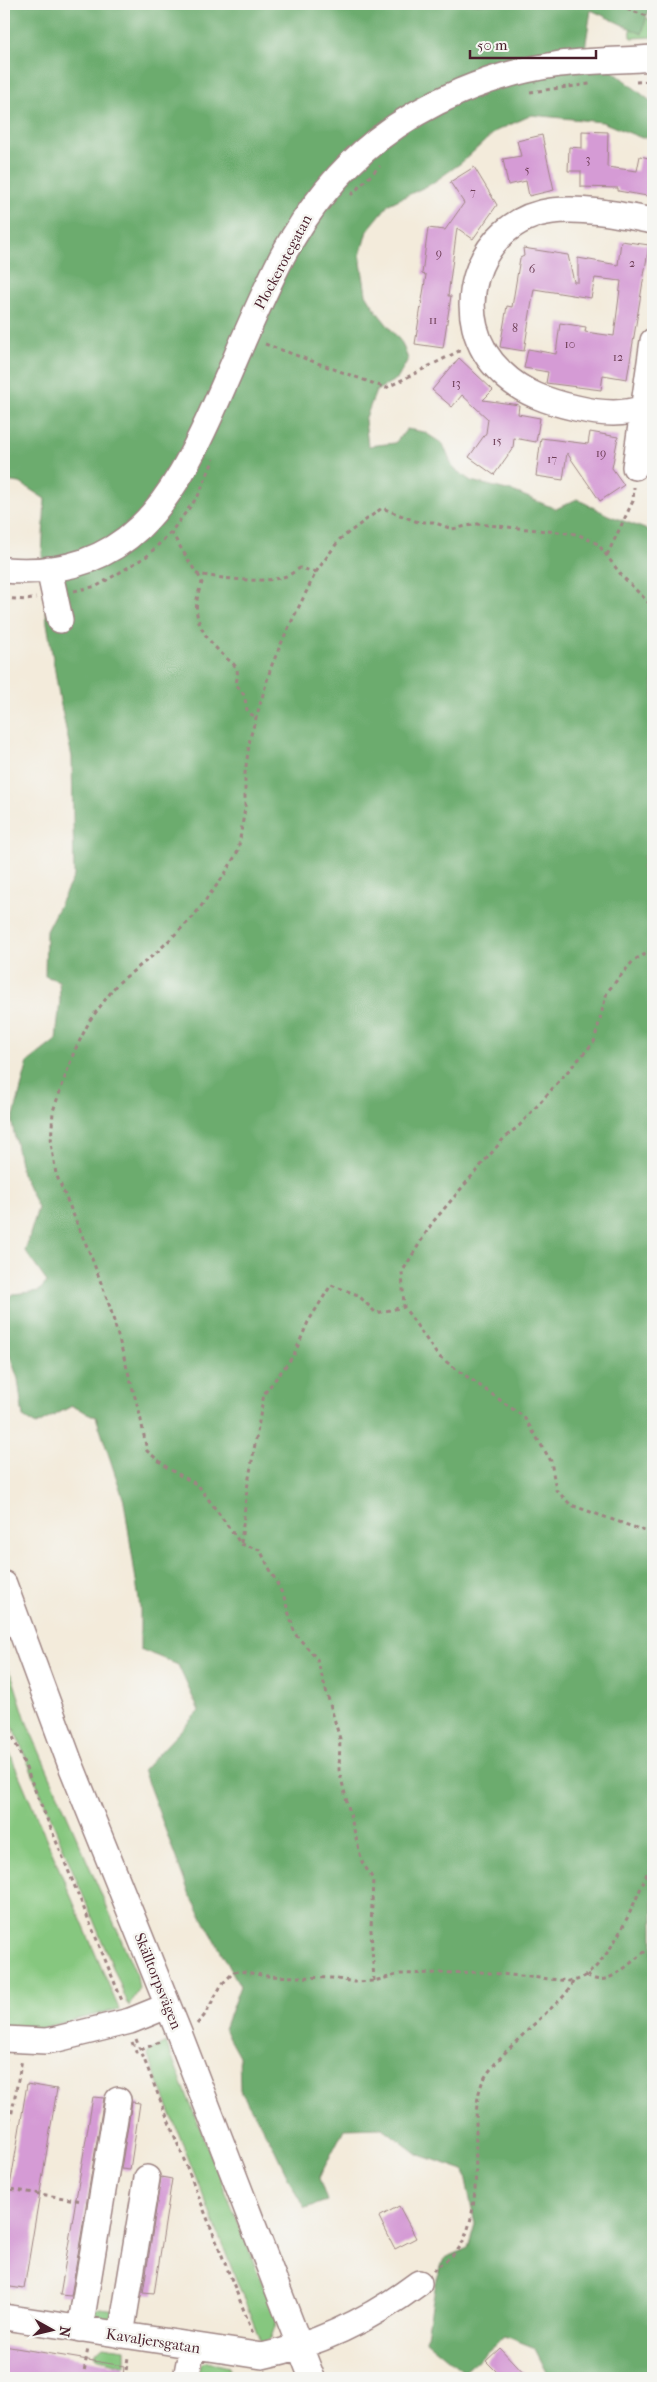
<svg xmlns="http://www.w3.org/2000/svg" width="657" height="2382" viewBox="0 0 657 2382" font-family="'IM FELL French Canon',serif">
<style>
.green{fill:#86c77f;stroke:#687355}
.forest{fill:#6cac6e;stroke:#5b664c}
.building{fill:#d59bd5}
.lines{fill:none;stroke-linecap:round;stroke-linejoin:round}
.minor-casing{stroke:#9e8583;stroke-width:28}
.path{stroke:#9e8583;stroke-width:3;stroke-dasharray:4 4;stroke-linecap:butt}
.minor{stroke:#fff;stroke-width:25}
.labels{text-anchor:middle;stroke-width:5;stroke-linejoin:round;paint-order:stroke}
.number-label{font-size:12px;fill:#6d3e56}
.street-label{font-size:15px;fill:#4a1f2b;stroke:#f6f6f2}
</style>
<rect width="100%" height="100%" fill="#f6f6f2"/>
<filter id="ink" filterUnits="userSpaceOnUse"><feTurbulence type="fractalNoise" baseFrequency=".02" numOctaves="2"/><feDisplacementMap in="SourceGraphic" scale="10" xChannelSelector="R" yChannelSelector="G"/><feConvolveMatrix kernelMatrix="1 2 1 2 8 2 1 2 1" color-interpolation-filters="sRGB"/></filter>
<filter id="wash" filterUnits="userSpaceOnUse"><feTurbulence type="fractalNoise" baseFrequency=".0096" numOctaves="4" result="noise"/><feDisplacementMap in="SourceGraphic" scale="20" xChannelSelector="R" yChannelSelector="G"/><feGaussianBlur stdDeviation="1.12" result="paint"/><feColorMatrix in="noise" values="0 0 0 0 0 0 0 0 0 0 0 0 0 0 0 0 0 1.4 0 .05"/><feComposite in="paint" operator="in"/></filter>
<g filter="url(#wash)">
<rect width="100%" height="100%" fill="#f3ebdb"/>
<path class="green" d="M630,13L653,20V37L631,38Z
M4,1665L12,1676L27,1723L137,1976L139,1990L129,2006L4,1705Z
M4,1740L119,2009L25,2032L4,2029Z
M166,2043L277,2320L271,2338L262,2345L148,2056L149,2051Z
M91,2307L117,2310L111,2322L94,2319Z
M103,2346L125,2349V2366L97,2358L95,2353Z
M204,2361L229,2367L228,2378H195L201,2364Z"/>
<path class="forest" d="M4,4H650L642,34L591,10L585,49L653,103V137L642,138L602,122L532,115L496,131L461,163L431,184L389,204L367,231L360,256L366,294L377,312L402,343L408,359L398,378L376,391L365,420L368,446L395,443L407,429L424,432L443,444L453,468L471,481L515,492L556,509L577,499L608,515L653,532V2378H549L533,2347L505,2336L464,2372L426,2341L436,2282L444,2258L468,2248L475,2224L464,2170L417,2154L383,2128L344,2129L319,2178L327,2201L306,2208L296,2194L271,2142L240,2090L239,2056L224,2029L240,1986L189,1893L143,1770L199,1711L178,1665L140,1649V1607L124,1501L96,1417L72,1406L36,1425L23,1417L18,1379L4,1339V1304L13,1294L39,1291L47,1282L25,1251L38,1208L22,1174L12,1123L28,1062L56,1040L60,1000L59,981L45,976L46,931L74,876L72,757L60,701L47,623L42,555L45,499L20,483L4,481Z"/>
<g id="blocks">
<path class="building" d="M582,131L608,132L607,167L637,171L640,156L653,159V197L618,191V188L581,187V171H568L569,147L582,148Z
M542,135L554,190L529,196L526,181L508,185L503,159L521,156L517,141Z
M474,167L497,205L473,239L457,228L448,296H451L443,348L415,344L426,275L422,274L428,228L445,230L464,203L450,182Z
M621,241L649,245L627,379L603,375L601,390L546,383L548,372L524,368L528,349L556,354L560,323L586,327L585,332L614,336L621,281L595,278L591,298L534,289L524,351L500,347L507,306L512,307L520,258L524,256L523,248L568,255L574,282H578V258L618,265Z
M459,358L493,390L483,400L519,405L518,414L540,418L536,442L514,438L513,448L494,475L469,457L486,433L488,419L462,395L452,407L432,390Z
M590,432L618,437L612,468L624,485L600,501L567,453L563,480L536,476L541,438L588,444Z
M27,2084L57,2089L24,2289L4,2286V2223Z
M93,2097L104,2098L71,2296L60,2295Z
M132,2102L140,2103L130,2170L121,2169Z
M161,2177L172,2179L154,2294L143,2293Z
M399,2206L416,2238L395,2249L379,2217Z
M4,2346L124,2366L123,2378L4,2377Z
M500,2348L528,2378H503L486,2361Z"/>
</g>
</g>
<g filter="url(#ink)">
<use href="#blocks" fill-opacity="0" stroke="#9e8583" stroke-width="1"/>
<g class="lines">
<g class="minor-casing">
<path id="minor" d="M643,408C622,416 597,413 576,408C549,402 522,393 502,373C445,321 474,221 552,211C585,207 621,215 653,221
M635,467L653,341
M49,569L60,620
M4,570C127,580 172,502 216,403C238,354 258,303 283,255C307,211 338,171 377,140C427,101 491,74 554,65C587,60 620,61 653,58
M4,1584L70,1763L179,2033L312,2378
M4,2039L46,2041L57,2039L130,2021L167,2006
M4,2317L262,2356C321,2344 371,2319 419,2283
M80,2329L118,2100
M121,2335L147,2178
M186,2378L192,2347"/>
</g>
<path class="path" d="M621,4L626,9L653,18
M636,82L653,81
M530,92L590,84
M351,195L380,166
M265,344L386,388L463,349
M171,532L197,574C219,578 262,584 283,577C289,576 295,571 300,568L316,572
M607,555L633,501L634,487
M198,574L202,583C189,613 200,633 223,655C226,659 232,661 235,666C239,671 237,678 236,685C239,688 243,692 244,696C248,707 243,712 257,717
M74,591L97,586L147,556L171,532L198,496L214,459
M4,598L27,600L36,598
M653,831L649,853L653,888
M653,950L634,960L607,992L594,1042L519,1126L505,1137L432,1223L402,1272L404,1307L438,1356L524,1417L551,1461L556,1490L571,1505L653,1534
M241,1543L247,1489L264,1394L294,1355L308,1322L331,1285L358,1295L376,1313L404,1307
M4,1715L123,2003
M587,1975C609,1992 632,1957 653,1947
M374,1981L371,1930L373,1879L362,1862L339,1770L340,1739L317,1659L295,1634L284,1597L260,1550L241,1544L198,1485L169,1469L147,1451L140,1415L110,1307L91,1256L56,1174L51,1143L53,1111L74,1052L90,1020L117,984L156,953L193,917L225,874L238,851L245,808V773L250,738L271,667L284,637L316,572L340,539L382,508L418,522H433L452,529L478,524L577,534L598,544L622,576L653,607
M197,2024L204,2016L222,1984L234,1972L240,1971L267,1976L332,1978L354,1982L374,1981L400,1974L439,1973L480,1972L570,1981C607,1980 640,1889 653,1859
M136,2039L254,2336
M132,2042L136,2052L162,2041
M4,2127L11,2117L22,2059
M4,2188L82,2201
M433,2271C441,2263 456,2255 461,2245C479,2212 475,2169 476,2132C476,2116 476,2098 482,2083C492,2061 531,2028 549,2010C558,2002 569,1993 573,1981
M83,2378L88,2348
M125,2378L128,2357"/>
<use href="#minor" class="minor"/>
</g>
</g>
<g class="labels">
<g class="number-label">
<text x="588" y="163">3</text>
<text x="527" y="174">5</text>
<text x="473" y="196">7</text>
<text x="439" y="257">9</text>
<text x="632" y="267">2</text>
<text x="532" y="273">6</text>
<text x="433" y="324">11</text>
<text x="515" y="332">8</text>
<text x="570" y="348">10</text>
<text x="618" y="361">12</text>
<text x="456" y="387">13</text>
<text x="497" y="445">15</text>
<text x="601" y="457">19</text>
<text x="552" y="463">17</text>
</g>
<g class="street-label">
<text transform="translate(283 262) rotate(-62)" y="5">Plockerotegatan</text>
<text transform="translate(158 1981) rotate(68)" y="5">Skälltorpsvägen</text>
<text transform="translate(153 2341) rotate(9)" y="5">Kavaljersgatan</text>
</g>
</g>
<rect width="657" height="2382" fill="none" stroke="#f6f6f2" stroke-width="20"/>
<g transform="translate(52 2330) rotate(98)" stroke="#f6f6f2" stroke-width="4" paint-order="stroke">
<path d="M0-4L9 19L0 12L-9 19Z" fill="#4a1f2b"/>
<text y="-8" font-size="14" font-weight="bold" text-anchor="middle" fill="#4a1f2b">N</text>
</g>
<path d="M470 50v8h126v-8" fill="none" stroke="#4a1f2b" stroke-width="2.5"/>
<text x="477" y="50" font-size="15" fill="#4a1f2b" stroke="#f6f6f2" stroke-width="4" paint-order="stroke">50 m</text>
</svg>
